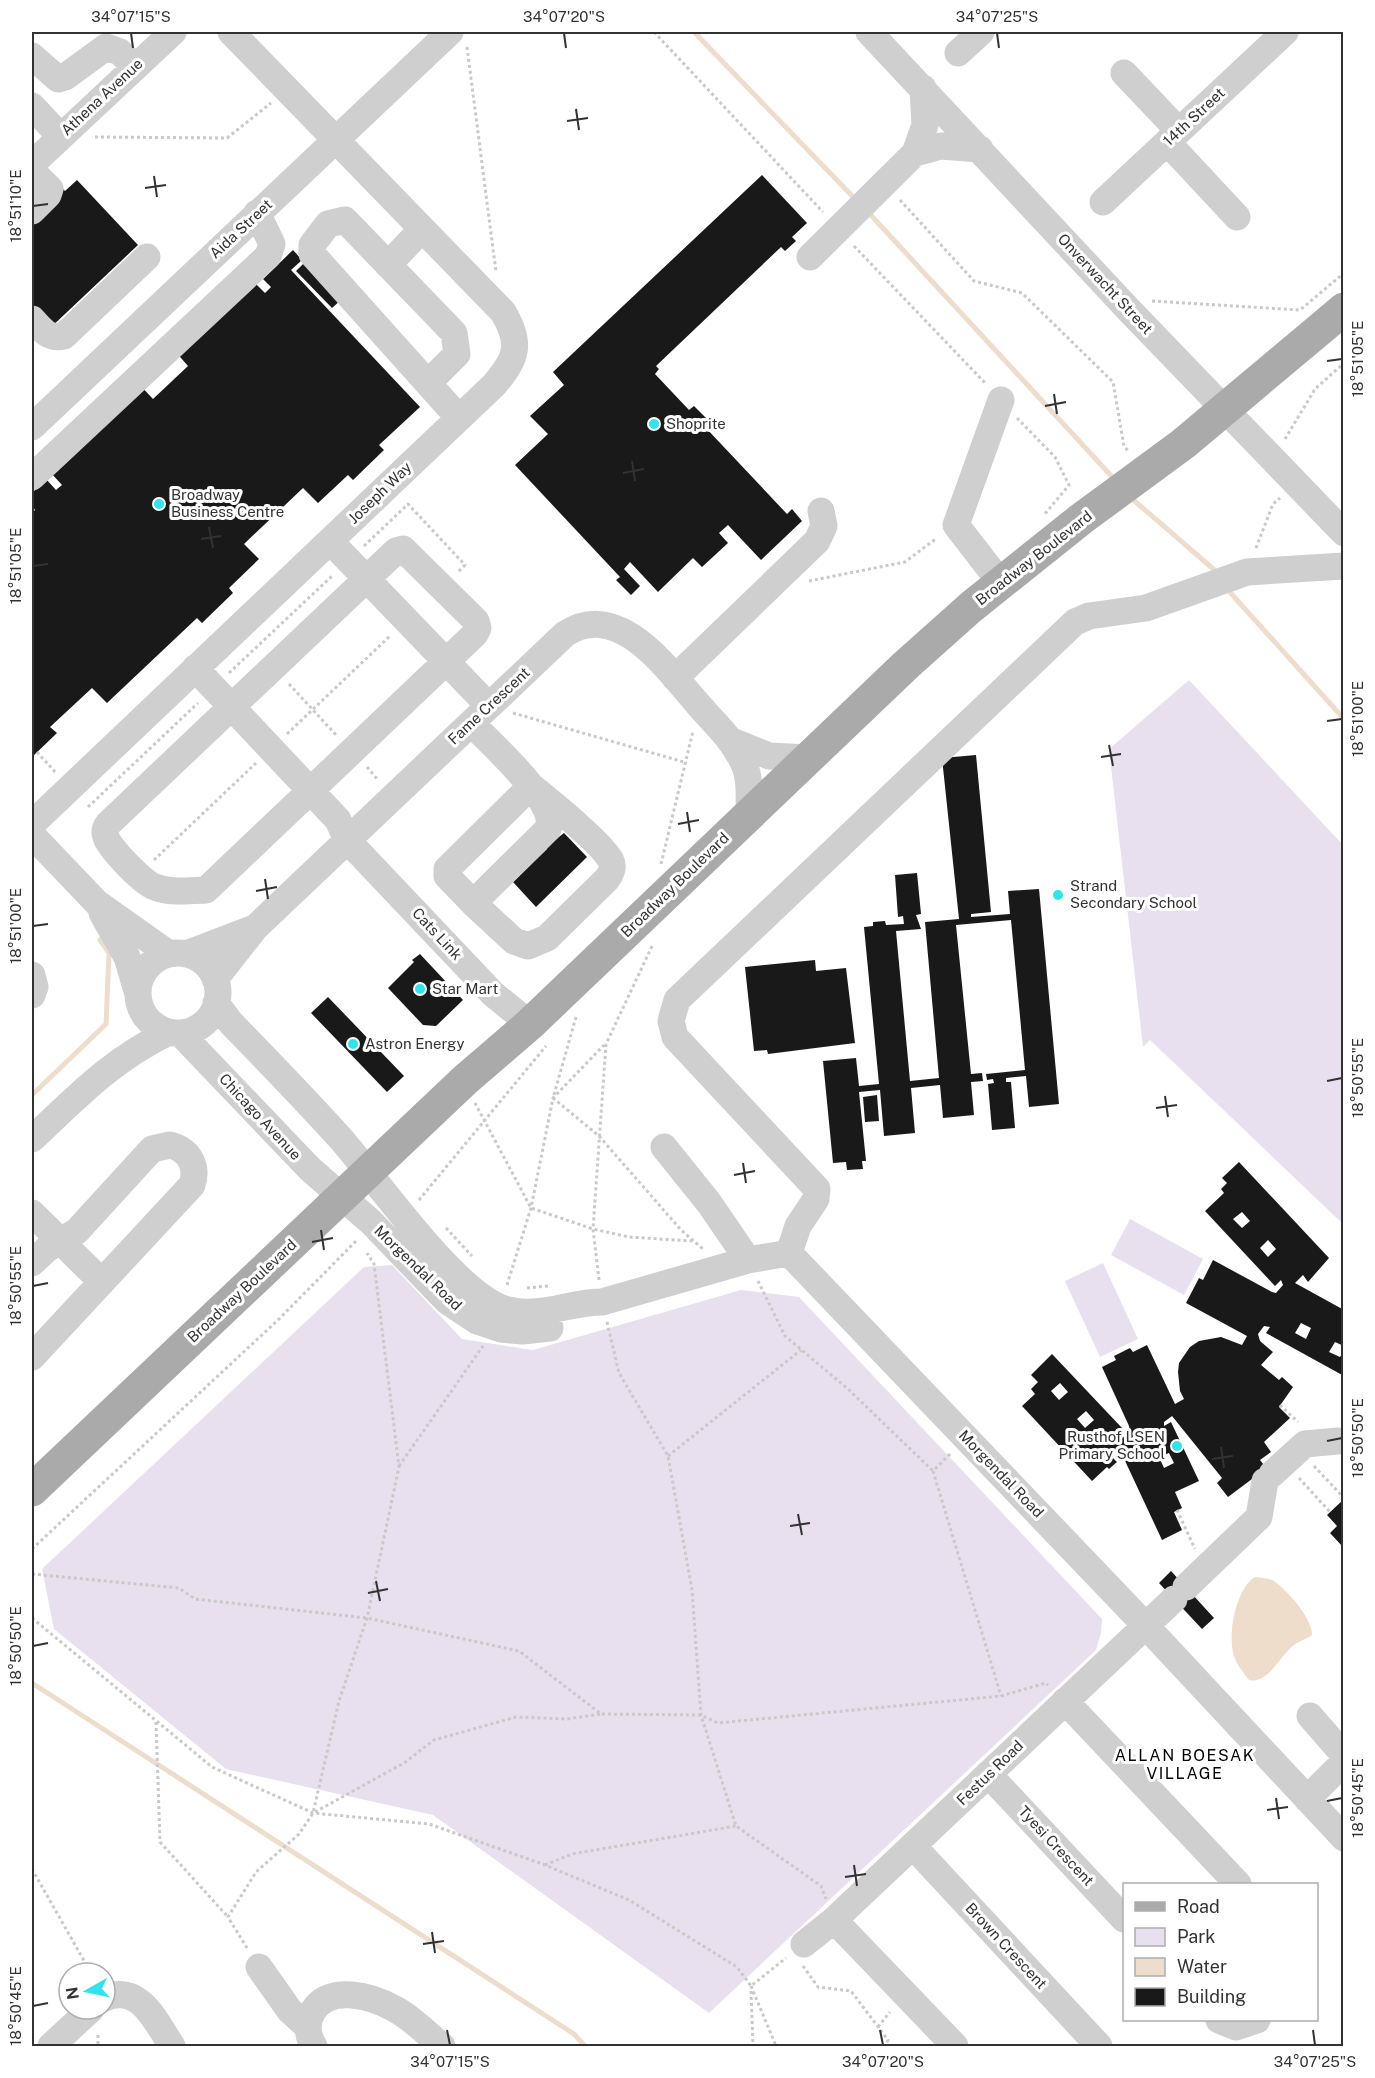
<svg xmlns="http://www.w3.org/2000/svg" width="1375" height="2078" viewBox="0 0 1375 2078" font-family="'Public Sans',sans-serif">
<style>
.green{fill:#e8e0ef}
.water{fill:#efddcc}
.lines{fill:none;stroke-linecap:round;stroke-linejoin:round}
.stream{stroke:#efddcc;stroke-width:5}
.building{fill:#191919;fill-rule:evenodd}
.path{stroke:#c9c9c9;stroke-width:3;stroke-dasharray:3 3;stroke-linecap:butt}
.minor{stroke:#cfcfcf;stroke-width:27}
.major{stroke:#aaa;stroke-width:33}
.ticks{fill:none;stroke:#323232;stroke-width:2}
.poi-dot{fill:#2fe4ed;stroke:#fff;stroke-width:2}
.labels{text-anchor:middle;stroke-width:6;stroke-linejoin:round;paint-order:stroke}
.street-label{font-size:15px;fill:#323232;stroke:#fff}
.poi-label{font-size:15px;fill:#323232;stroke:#fff;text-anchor:start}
.neighbourhood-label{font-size:16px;letter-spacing:1.5px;fill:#000;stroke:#fff}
.neatline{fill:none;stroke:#323232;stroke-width:2}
.ticks-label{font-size:15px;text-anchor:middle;fill:#323232}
</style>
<rect width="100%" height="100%" fill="#fff"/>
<path class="green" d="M1189,680L1343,845V1224L1150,1040L1143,1047L1109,749Z
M1130,1219L1203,1259L1184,1295L1111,1255Z
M1103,1263L1138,1339L1100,1357L1065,1281Z
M392,1265L462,1339L533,1350L741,1290L799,1297L1102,1619L1101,1633L1096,1650L709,2013L433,1815L226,1769L54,1629L42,1569L364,1267Z"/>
<path class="water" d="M1255,1577C1261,1578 1269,1578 1274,1581C1287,1590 1313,1619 1312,1635C1307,1639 1299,1641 1294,1645C1280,1655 1269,1684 1249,1680C1243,1672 1237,1665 1234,1656C1227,1635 1236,1588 1255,1577Z"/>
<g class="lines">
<path class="stream" d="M694,32L857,201
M868,212L1116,481
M1130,497L1218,573
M1227,589L1344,719
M32,1095L106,1024L109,953L100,940L104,935
M32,1683L574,2034L585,2046"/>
</g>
<path class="building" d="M762,175L807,223L792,237L796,241L785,251L781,247L656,366L659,369L655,374L689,410L694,406L710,422L705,427L787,514L792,509L802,521L761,560L728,525L719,533L728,543L702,567L693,558L658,592L630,562L624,569L640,586L631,595L616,580L620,577L515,465L548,434L530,416L564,385L553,372Z
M77,180L138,245L47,331L32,314V215L61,187L65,191Z
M293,250L302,260L291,270L420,407L379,445L384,450L353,480L348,475L318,503L303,488L244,544L259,559L229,588L233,593L202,623L197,618L107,703L92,688L50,727L57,733L32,757V513L35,510L32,505V493L46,479L56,490L62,485L51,473L138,383L153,399L188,366L174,350L254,282L265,293L271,287L263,279Z
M306,261L342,299L332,308L296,271Z
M976,755L991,912L971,914V917L1010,914L1008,891L1039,889L1059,1104L1029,1107L1026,1076L1006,1078V1082H1011L1015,1128L992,1130L988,1084L994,1083L993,1079L987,1080L986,1074L1025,1070L1011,920L956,925L971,1074L982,1073L983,1081L971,1082L974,1115L943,1118L940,1085L911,1088L915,1133L884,1136L880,1090L859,1092L866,1161H862L863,1169L847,1170L846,1162L833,1163L823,1061L856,1058L859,1086L879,1084L864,927L873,926V922L885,921L886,925L904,924L903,916L898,917L895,875L917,873L921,914L916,915L921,929L896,931L910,1081L939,1078L925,922L959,919L942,758Z
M564,833L587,857L536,907L513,882L547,849L545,848Z
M420,954L463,1000L436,1026L423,1025L388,988L414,962L412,960Z
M815,960L816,971L846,968L855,1043L768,1054L767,1050L754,1051L745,967Z
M328,997L404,1076L387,1092L311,1013Z
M877,1095L879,1121L865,1122L863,1097Z
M1239,1162L1329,1258L1308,1282L1303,1275L1295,1283L1344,1310V1346L1335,1342L1329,1352L1340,1357L1344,1351V1376L1266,1333L1270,1327L1264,1326L1258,1334L1260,1341L1273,1352L1261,1365L1279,1380L1282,1377L1293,1387L1279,1407L1290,1418L1264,1442L1271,1452L1260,1460L1275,1479L1260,1473L1228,1497L1217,1483L1222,1478L1172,1416L1164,1422V1426L1171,1422L1199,1481L1175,1492L1182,1508L1174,1512L1182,1530L1162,1540L1119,1448L1111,1456L1117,1462L1109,1469L1107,1467L1092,1481L1022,1406L1035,1394L1031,1389L1038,1382L1031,1375L1052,1354L1123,1429L1118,1434L1122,1436L1130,1431L1129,1426L1102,1367L1116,1360L1114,1356L1130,1348L1133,1352L1147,1345L1175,1404L1184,1399L1180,1391L1178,1372L1179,1363L1190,1347L1199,1341L1221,1337L1242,1345L1247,1336L1186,1303L1199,1278L1203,1280L1213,1260L1272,1292L1276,1293L1283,1285L1281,1280L1275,1286L1205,1211L1224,1193L1221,1189L1227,1183L1222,1178ZM1242,1212L1250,1221L1242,1228L1233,1219ZM1268,1240L1276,1249L1268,1257L1260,1248ZM1301,1323L1311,1328L1306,1339L1295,1333ZM1060,1383L1068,1392L1059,1400L1051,1391ZM1086,1411L1094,1420L1085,1428L1077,1419ZM1169,1453L1174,1463L1164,1468L1159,1457Z
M1344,1499V1545L1342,1546L1330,1533L1337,1526L1327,1515Z
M1171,1571L1214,1618L1202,1629L1159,1583Z"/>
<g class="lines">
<path class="path" d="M654,32L823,212
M467,47L496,272
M95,137L227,138L271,103
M900,200L974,281L1022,293L1113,382L1124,446L1129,452
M854,246L986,384
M1152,301L1300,310L1344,273
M1017,418L1055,457L1069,485L1044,515
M1285,439L1315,389L1344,363
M364,546L408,504L465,565L457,573
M1256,548L1273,504L1280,498
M809,581L905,562L937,538
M229,673L333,575
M289,684L337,736
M513,713L684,762
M287,734L391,635
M37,752L56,773
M367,767L378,780
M88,807L198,703
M154,860L256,763
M661,864L693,731
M576,1017L553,1098L599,1136L681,1230L704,1250
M475,1103L531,1208L593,1229L629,1237L692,1241
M419,1200L546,1046
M446,1228L472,1256
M599,1280L593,1229L606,1044L653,944
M758,1281L785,1336L848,1389L933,1471
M507,1285L531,1208L553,1098L604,1045
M527,1288L548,1286
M607,1322L619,1373L668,1456L692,1590L701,1715L736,1826L821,1886L826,1899
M1280,1405L1298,1422
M950,1454L933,1471L1001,1696
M668,1456L801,1350
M399,1466L483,1346
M1314,1466L1344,1498
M1299,1478L1330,1512
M1177,1510L1195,1549
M32,1549L278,1320L357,1240
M32,1574L179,1588L195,1599L367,1618L519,1651L601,1714L701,1715L718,1723L1001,1696L1046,1683L1048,1685
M32,1618L212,1767L313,1813L429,1824L545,1865L629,1900L737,1967L751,1986L786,1958
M156,1722L160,1842L228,1917
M315,1812L404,1763L434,1740L516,1717L567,1719L601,1714
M545,1865L572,1854L736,1826
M32,1869L91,1973
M247,1948L228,1917L256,1872L299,1834L313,1813L339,1701L367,1618L399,1467L374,1264L367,1253
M803,1966L818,1987L851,1991L888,2040L885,2046
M751,1986L776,2046
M751,1991L753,2046
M878,2027L890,2012
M98,2035V2046"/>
<path class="minor" d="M869,32L1128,309L1344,533
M958,53L981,32
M32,56L58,79L65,77L106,47L120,52L135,67
M1124,73L1179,131
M32,106L60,136
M1167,142L1237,217
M915,153L941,146L980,149
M32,164L173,32
M32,171L50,189L48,195L32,211
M1103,202L1285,32
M810,257L915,153L925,125L923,88
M388,265L422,229
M32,319C41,329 49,340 64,336L147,257
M428,383L457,354L454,333L345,220L328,224L312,245V254L459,418
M1001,400L956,525L1001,583
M32,427L450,32
M32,477L268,256L272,244L257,213
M330,541L489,706
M403,549L476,621L478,628L475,634L206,890C189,891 171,893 155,887C144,884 109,848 106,837C104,832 105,828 108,824L396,551Z
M195,668L338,820L347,840L493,994L530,1024
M675,678L817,541L824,526L821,511
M471,723C490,743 558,802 548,829L473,903L514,941L528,946L547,938L607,879C611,874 614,867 611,861C603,844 548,800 531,786
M732,741L769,756L807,758
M32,824L494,385C517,358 522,344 503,312L231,32
M32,835L97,903L169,954
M473,903L447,876V869L531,786
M102,913L127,957L137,991
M138 993a40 40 0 1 1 80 0a40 40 0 1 1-80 0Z
M186,954L254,928
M32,975L35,987L32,995
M215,979L255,928L565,634C619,599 666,668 697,703C713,722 731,737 742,760C751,776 749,795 749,813
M216,1003L231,1023C268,1061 305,1099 341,1139C377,1180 458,1298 508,1310C541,1318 570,1302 602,1302L748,1260L789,1253L1145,1625L1344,1838
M181,1034L310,1169L371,1222L447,1301L477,1321L501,1329L522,1331L550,1328
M32,1139C78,1096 110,1061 169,1032
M664,1147L709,1203L748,1260
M32,1213L102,1282
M789,1253L798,1226L816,1199L817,1189L675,1037L671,1021L677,1000L1075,622L1089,616L1146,608L1247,572L1344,566
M32,1263L47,1249L77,1231L152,1149L170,1145C190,1150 198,1167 192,1185L32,1357
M1272,1474L1305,1444L1338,1441
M1186,1587L1259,1517L1265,1481
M1065,1701L1238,1884
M1310,1716L1344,1755
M988,1774L1124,1919
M1307,1799L1344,1762
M913,1846L1099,2046
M834,1920L955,2046
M804,1944L834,1920L1174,1599
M259,1967L290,2011L308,2027
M105,1998C140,1983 156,2022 172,2046
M1219,2020L1236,2027L1257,2020
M51,2046L91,2009
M314,2046C307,2036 306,2022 313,2011C330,1984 372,1996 395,2009C412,2018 427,2034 442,2046"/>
<path class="major" d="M32,1490L465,1080L530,1024L906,665L971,607L1081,519L1183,444L1344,309"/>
</g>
<path class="ticks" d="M131,33L133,48M564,33L566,48M997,33L999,48M576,109L579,130M567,121L588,118M154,176L157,197M145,188L166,185M33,206L48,204M1327,361L1342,359M1054,394L1057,414M1045,406L1066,402M632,461L635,481M623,473L644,469M209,527L213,548M201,539L221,536M33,566L48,564M1327,721L1342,719M1109,745L1113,766M1101,757L1121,754M687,812L690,832M678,824L699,820M265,879L268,899M256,891L277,887M33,926L48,924M1327,1081L1342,1078M1165,1096L1168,1117M1156,1108L1177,1105M743,1163L746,1183M734,1175L755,1171M321,1230L324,1250M312,1242L333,1238M33,1286L48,1283M1327,1441L1342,1438M1221,1447L1224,1468M1212,1459L1233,1456M798,1514L802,1535M790,1526L810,1523M376,1581L380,1601M368,1593L388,1589M33,1646L48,1643M1276,1798L1279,1819M1327,1801L1342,1798M1267,1810L1288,1807M854,1865L857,1886M845,1877L866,1874M432,1932L435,1953M423,1944L444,1941M33,2006L48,2003M447,2030L450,2045M880,2030L883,2045M1313,2030L1315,2045"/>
<g class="poi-dot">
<circle cx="654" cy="424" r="6"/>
<circle cx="159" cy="504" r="6"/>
<circle cx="1058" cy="895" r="6"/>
<circle cx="420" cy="989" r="6"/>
<circle cx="353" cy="1044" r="6"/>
<circle cx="1177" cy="1446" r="6"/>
</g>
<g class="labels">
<g class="street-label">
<text transform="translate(102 97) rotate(-43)" y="5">Athena Avenue</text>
<text transform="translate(1194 117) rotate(-43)" y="5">14th Street</text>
<text transform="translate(241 229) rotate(-43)" y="5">Aida Street</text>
<text transform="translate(1105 284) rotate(47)" y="5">Onverwacht Street</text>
<text transform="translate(380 493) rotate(-44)" y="5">Joseph Way</text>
<text transform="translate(1034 558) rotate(-38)" y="5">Broadway Boulevard</text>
<text transform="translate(489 706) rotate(-43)" y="5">Fame Crescent</text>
<text transform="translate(675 885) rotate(-44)" y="5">Broadway Boulevard</text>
<text transform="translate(437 934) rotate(47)" y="5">Cats Link</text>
<text transform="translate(260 1117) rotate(47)" y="5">Chicago Avenue</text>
<text transform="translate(418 1268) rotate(44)" y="5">Morgendal Road</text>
<text transform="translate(242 1291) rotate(-43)" y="5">Broadway Boulevard</text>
<text transform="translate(1001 1474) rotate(46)" y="5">Morgendal Road</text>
<text transform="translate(990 1773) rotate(-44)" y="5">Festus Road</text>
<text transform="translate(1056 1846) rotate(47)" y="5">Tyesi Crescent</text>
<text transform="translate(1006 1946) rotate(47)" y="5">Brown Crescent</text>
</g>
<g class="poi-label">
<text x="666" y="429">Shoprite</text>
<text x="171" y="500">Broadway<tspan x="171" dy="17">Business Centre</tspan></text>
<text x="1070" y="891">Strand<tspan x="1070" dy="17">Secondary School</tspan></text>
<text x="432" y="994">Star Mart</text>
<text x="365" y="1049">Astron Energy</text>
<text x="1165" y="1442" text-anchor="end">Rusthof LSEN<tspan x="1165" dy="17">Primary School</tspan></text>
</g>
<g class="neighbourhood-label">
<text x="1185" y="1761">ALLAN BOESAK<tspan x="1185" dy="18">VILLAGE</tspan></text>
</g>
</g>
<rect width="1375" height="2078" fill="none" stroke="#ffffff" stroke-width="66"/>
<rect x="1123" y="1883" width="195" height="138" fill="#ffffff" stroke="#adadad" stroke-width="1.5"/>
<rect x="1135" y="1902" width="30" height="9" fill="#aaaaaa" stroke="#adadad" stroke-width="1.5"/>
<text x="1177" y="1913" font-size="18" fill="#323232">Road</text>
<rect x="1135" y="1928" width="30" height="18" fill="#e8e0ef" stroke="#adadad" stroke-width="1.5"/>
<text x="1177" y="1943" font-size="18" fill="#323232">Park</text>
<rect x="1135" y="1958" width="30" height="18" fill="#efddcc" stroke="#adadad" stroke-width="1.5"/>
<text x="1177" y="1973" font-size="18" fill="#323232">Water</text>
<rect x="1135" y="1988" width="30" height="18" fill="#191919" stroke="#adadad" stroke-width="1.5"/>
<text x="1177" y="2003" font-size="18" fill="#323232">Building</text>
<g transform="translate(87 1991) rotate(261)"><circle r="28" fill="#ffffff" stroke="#adadad" stroke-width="1.5"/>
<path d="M0-4.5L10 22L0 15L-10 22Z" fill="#2fe4ed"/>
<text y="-9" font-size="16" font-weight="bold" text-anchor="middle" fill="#323232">N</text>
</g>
<rect x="33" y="33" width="1309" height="2012" class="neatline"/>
<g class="ticks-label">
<text x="131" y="22">34°07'15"S</text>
<text x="564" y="22">34°07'20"S</text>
<text x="997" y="22">34°07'25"S</text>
<text transform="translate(16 206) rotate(-90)" y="5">18°51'10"E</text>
<text transform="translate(1358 359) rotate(-90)" y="5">18°51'05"E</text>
<text transform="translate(16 566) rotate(-90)" y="5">18°51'05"E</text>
<text transform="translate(1358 719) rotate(-90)" y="5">18°51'00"E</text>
<text transform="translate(16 926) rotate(-90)" y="5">18°51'00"E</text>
<text transform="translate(1358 1078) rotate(-90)" y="5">18°50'55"E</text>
<text transform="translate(16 1286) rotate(-90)" y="5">18°50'55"E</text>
<text transform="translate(1358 1438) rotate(-90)" y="5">18°50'50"E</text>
<text transform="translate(16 1646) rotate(-90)" y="5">18°50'50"E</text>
<text transform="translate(1358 1798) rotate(-90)" y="5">18°50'45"E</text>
<text transform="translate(16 2006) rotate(-90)" y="5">18°50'45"E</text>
<text x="450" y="2067">34°07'15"S</text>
<text x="883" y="2067">34°07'20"S</text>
<text x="1315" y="2067">34°07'25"S</text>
</g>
</svg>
